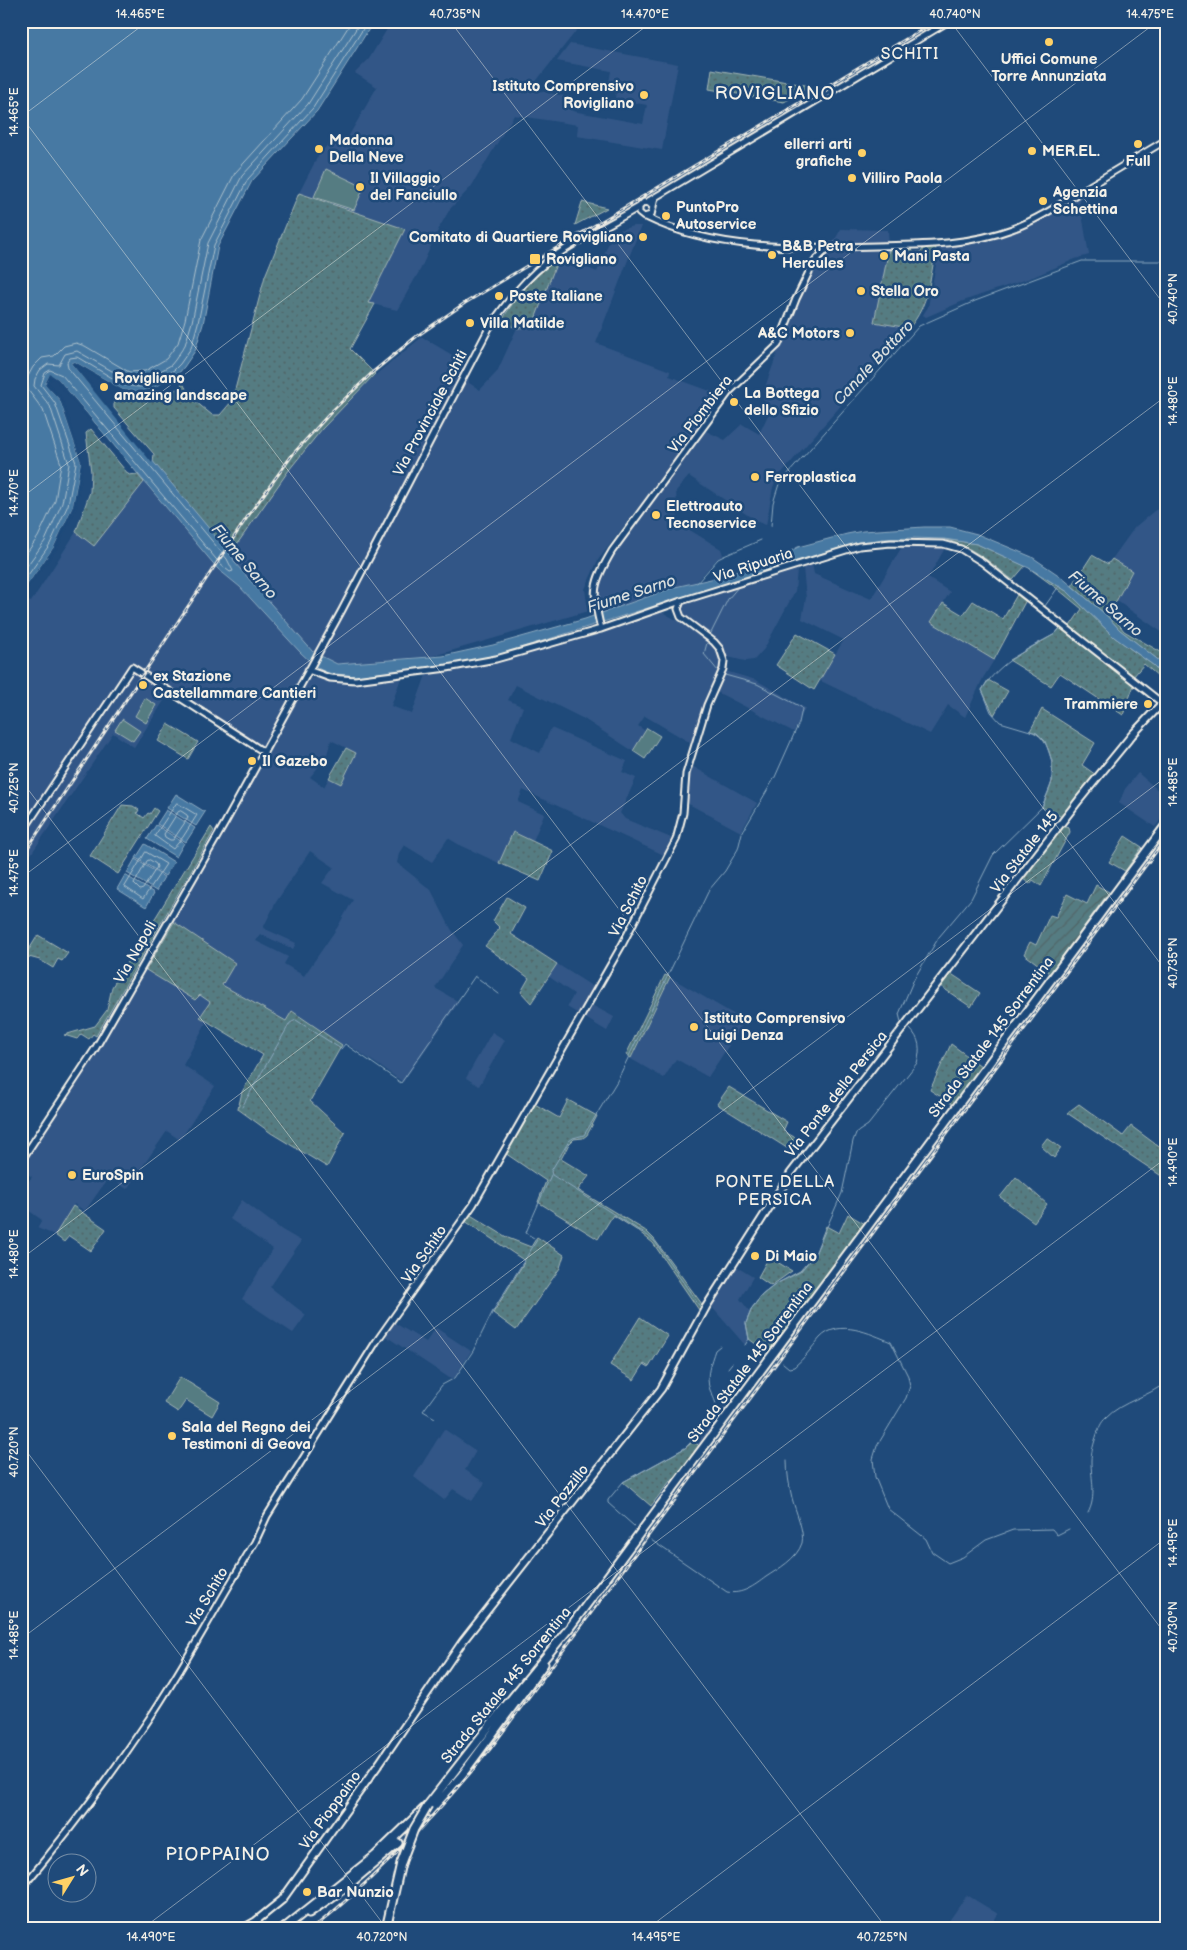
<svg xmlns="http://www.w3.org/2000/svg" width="1187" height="1950" viewBox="0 0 1187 1950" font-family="'Balsamiq Sans',sans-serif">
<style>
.built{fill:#335787;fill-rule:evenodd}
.grass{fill:url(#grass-dots);stroke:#a4b6b5}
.garden{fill:url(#garden-furrows);stroke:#a4b6b5}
.pitch{fill:#557c82;stroke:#a4b6b5}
.water{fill:#4679a3;stroke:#8ca9bf}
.pier{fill:#1f4a7a}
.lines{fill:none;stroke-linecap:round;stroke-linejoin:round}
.shore{stroke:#aec1cc;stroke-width:1}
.stream{stroke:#8ca9bf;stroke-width:1}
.highway-tunnel{stroke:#3f638a;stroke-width:7;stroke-dasharray:7 3.5;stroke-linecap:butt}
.minor-casing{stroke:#f4f1e8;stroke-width:9}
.major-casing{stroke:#f4f1e8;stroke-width:10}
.highway-casing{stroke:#f4f1e8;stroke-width:11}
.minor{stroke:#1f4a7a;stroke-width:5}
.major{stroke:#1f4a7a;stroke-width:6}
.highway{stroke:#1f4a7a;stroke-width:7}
.rail-casing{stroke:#f4f1e8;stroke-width:3}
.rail{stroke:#1f4a7a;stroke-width:1;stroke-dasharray:4;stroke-linecap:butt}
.highway-bridge-casing{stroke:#f4f1e8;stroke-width:11;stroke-linecap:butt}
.highway-bridge{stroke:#1f4a7a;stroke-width:7}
.ticks{fill:none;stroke:#f4f1e8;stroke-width:1;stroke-opacity:0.45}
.poi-dot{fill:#ffd166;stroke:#1f4a7a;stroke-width:2}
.labels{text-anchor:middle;stroke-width:5;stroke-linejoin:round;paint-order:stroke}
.poi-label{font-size:15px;font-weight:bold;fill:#f4f1e8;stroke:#1f4a7a;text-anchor:start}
.street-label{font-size:15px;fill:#f4f1e8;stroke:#1f4a7a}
.neighbourhood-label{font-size:16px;letter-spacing:1px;fill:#f4f1e8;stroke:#1f4a7a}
.water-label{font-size:16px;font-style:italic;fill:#dadfde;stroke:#1f4a7a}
.quarter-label{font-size:18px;letter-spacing:1px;fill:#f4f1e8;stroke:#1f4a7a}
.neatline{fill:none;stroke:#f4f1e8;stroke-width:2}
.ticks-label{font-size:12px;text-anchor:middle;fill:#f4f1e8}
</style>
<defs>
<pattern id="grass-dots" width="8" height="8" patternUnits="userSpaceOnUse" patternTransform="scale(1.25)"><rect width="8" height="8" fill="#557c82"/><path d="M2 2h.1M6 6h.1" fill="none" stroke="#506567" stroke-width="1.8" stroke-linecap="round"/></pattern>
<pattern id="garden-furrows" width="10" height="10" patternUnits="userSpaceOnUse" patternTransform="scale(1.25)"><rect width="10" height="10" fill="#557c82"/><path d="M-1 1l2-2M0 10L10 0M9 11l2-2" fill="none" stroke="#506567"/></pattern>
</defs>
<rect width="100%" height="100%" fill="#1f4a7a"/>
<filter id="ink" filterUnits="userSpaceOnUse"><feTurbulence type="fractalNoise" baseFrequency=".02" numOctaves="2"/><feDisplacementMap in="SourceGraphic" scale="10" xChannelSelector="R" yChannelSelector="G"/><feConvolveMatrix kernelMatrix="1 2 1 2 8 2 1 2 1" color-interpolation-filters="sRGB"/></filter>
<g filter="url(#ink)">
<path class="built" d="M392,21H584L537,80L535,90L574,98L572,111L643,124L647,105L615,99L616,91L608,89L611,71L557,61L570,44L678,64L662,150L577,136L578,125L514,115L471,187L450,209L440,226L420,270L397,310L368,303L404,229L299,193L318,156L331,141L343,146L377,87L355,73L369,59Z
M1079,197L1089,255L1075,259L1033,277L963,301L926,317L923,315L928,307L939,249L942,247L985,242L1009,235L1049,216Z
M633,226H641L596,343L670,371L669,376L721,395L711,412L598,560L585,589L588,611L433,656L337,664L313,652L227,557L289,470L322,429L356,393L380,371L422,337L467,364L469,383L480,390L497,372L517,328L532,327L556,263L569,255L568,260L597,272L613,232Z
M841,229L888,230L889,249L874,322L909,328L778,477L773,487L766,525L758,522L689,476L676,491L678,523L721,549L723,555L716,560L696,582L675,587L601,613L598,599L599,586L606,567L618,546L706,431L725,440L742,424L759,434L770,411L763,398L764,390L781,343L812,272L833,243Z
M144,482L218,569L240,587L310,661L304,673L310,678L367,682L401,678L391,706L412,714L426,675L472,666L600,634L656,612H662L680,622L685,617L681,612L682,603L797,569L795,591L764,649L754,660L745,661L728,657L725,671L756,680L805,708L794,732L717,692L696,746L645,716L638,726L645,731L633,751L584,719L516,685L508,700L523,707L511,738L540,753L551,728L627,761L622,772L636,778L620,813L625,819L671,838L664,855L523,790L518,802L544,814L533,841L513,833L499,863L458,844L448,838L432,862L404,845L399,853L397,863L431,890L451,929L463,945L435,988L459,1002L403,1082L346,1043L342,1045L293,1011L287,1021L221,985L174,922L196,1000L200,995L210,1002L201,1017L207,1021L183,1065L215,1086L180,1140L167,1131L127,1189L109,1177L85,1211L74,1204L55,1235L37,1228L42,1220L21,1205V1190L32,1177L21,1169L100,1045L270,751L171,690L134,747L113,733L21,869V599L31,602L76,532L94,545ZM331,740L356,753L341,784L329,778L324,787L310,777L326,758ZM310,851L334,867L322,883L353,900L337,928L304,976L284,964L288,957L256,941L260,934L293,949L296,943L263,928L276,902Z
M1166,505V635L1117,601L1132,572L1112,559L1135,527L1154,511Z
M903,545L945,548L928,578L950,592L931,622L994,660L983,678L965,717L948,705L930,734L819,680L844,640L802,619L806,598L803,568L812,564L814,574L871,599Z
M692,766L757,803L741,832L685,802Z
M1138,773L1166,797V813L1155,827L1119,803L1125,789Z
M557,964L595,988L586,1002L614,1017L607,1031L567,1007L574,994L548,976Z
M670,977L745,1021L708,1077L676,1059L664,1078L631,1059Z
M492,1032L505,1040L479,1086L466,1078Z
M242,1200L282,1230L301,1241L270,1287L306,1315L293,1333L242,1299L273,1249L230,1219Z
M735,1266L753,1277L740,1299L750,1312L746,1323L749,1339L745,1345L711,1306Z
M393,1322L426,1342L436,1328L471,1351L455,1377L451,1379L384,1335Z
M719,1405L727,1408L699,1446L694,1441L702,1431Z
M444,1429L476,1451L465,1470L485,1483L472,1501L453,1489L444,1500L414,1477Z
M967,1895L998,1914L989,1929H961L949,1921Z"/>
<path class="grass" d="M712,69L722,71L811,86L784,102L709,89Z
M299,193L405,229L368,303L375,304L350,349L375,374L322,429L289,470L230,554L153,463L154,454L114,408V403C134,393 167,404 183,383L190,397L212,415H220L232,401L265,276Z
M582,202L607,208L575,225Z
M924,247H935L936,249C930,278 929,305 909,328L874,322L889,249L911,248L914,253L921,252Z
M558,259L532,327L517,328L501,322C515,297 534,276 558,259Z
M91,429L129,475L137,474L144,482L94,546L76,532L90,492L91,472L86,433Z
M944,539L977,544L1025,566L1013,580C988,561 975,548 944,539Z
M1092,555L1108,564L1112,559L1132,571L1110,613L1124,631L1166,655V666L1120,630L1105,614L1072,586Z
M1029,568L1068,592L1114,637L1153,665L1166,678V683L1144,664L1133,677L1070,626L1082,609L1059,590Z
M1018,593L1026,600L994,660L931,622L943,603L963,615L973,601L1003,619Z
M1061,627L1134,685L1123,715L1060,673L1051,686L1009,660L1055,634Z
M797,633L835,654L814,690L776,665Z
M988,680L1008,691L994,715L982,690Z
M1042,709L1095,743L1082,765L1096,775L1062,817L1042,807C1045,799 1050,790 1052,781C1054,763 1049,736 1030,731Z
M168,724L198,742L188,759L158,741Z
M346,748L356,753L341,784L329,778Z
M122,805L133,806L139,810L137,813L144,818L148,813L150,814L154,808L158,811L118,874L90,856Z
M211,827L214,831L96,1036L93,1034L89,1039L81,1034L77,1039L64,1035L95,1026L107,1010L112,987L144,934L153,933L157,926L154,920Z
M1065,827L1069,828L1070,832L1041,886L1033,880L1030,884L1023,879L1062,828Z
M513,832L553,851L540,881L499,863Z
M1125,836L1142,847L1125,871L1109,862Z
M507,897L525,908L511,934L557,964L531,1003L521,992L529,978L485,946L500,928L493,921Z
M174,922L235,963L222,985L286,1021L292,1011L342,1045L310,1101L345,1133L327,1167L271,1133L238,1109L242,1092L263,1055L200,1017L210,1002L200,995L195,1000L146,970Z
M38,935L68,953L62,961L58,959L53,968L40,960L25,956Z
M950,973L980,993L971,1007L940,986Z
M665,975L670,977L631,1058L626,1055Z
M951,1044L981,1066L954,1105L930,1090Z
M729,1087L787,1122L783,1131L796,1138L790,1150L717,1104Z
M568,1100L597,1116L587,1135L583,1138L574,1139L569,1144L561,1159L589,1176L578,1190L646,1231L654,1239L702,1304L699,1310L653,1243L638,1231L613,1215L598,1239L538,1202L546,1181L505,1153L533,1103L559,1118Z
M1079,1104L1123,1136L1131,1126L1166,1152V1179L1067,1113Z
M1047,1138L1061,1148L1054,1158L1041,1146Z
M1016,1177L1047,1204L1034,1222L1000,1197Z
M73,1206L106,1229L91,1251L69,1236L64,1242L55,1235Z
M469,1214L508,1238L531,1247L537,1237L564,1255L560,1268L516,1330L493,1313L525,1261L465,1221Z
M848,1214L865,1224L768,1353L749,1339L746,1323L752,1308L762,1295L776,1284L800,1271L815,1254L826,1226L839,1233Z
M769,1257L792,1271L771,1286L758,1277Z
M640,1317L668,1336L649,1367L644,1364L634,1380L610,1365Z
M694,1441L699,1446L679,1474L670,1481L651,1506L623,1482L685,1448Z"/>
<path class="garden" d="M1096,885L1109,892L1050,973L1024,954L1030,942L1036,945L1050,915L1056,917L1067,894L1087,904Z"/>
<path class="pitch" d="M326,169L364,187L354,210L314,197Z
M145,698L156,705L146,723L135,716Z
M122,719L140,731L133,741L115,730Z
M647,728L660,736L645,759L633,751Z
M180,1377L220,1402L212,1416L186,1400L178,1412L164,1403Z"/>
<path class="water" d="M21,21H374L317,111L252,181L218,246L203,324L195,351L184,367L178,374L152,389L140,392L123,390L75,362L71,363L232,556L235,563L313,652L337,664L443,656L493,645L585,619L675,587L711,579L784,555L798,547L847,534L863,531L924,527H950L977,534L1032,557L1060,576L1105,614L1120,630L1166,666V678L1153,665L1114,637L1068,592L1029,568L977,544L944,539L914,538L882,539L842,547L498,655L458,663L357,676L327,673L316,667L300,652L240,587L218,569L58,379L50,375L45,384L60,400L81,462L73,506L54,547L23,591L21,590Z
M176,794L205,812L196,826L167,808Z
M166,810L195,828L186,842L157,824Z
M156,825L184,843L176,857L147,839Z
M145,844L174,862L165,876L136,858Z
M135,859L164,877L156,891L127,873Z
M125,875L154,893L146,907L117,889Z"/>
<path class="pier" d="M75,362L123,390L140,392L152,389L178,374L179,376L153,391L139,394L122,393L76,365L153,460L152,463L71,363Z
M50,374L58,379L137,474H134L57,381L51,378L48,383L62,399L83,463L76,507L57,548L23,593L21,590L23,591L54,547L73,506L81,462L60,400L45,384Z"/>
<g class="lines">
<path class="shore" d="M21,561L38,537L55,501L61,464L43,410L28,390L27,378L33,367L42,358L54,356L64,346L76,343L85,346L129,372L145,371L166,359L178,343L185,320L201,240L235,173L302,99L352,21
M21,574L45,541L62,503L69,464L50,406L34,386L35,379L40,370L48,364L59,365L65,354L77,351L126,379L138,380L148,378L171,365L175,360L185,345L192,322L208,243L242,176L308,104L361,21
M21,585L50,544L68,505L76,463L55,403L41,385L45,373L50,370L62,375L221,565L230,572L233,571L227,559L68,368L67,362L70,358L77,357L124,385L139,387L151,384L174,370L180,364L191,348L198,323L214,245L248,179L313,108L368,21
M177,803L197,815L183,837L173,849L155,836Z
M181,811L187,815L188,818L173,840H170L165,837L164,834L178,812Z
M146,852L166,864L143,899L125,887Z
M150,860L156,864L157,867L143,889L140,890L134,884L147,861Z"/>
<path class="stream" d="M771,526L773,503L779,484L919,326L975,301L1082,261H1166
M697,583L718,559L724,556L761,540
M1045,606L1059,586
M710,635L728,599L739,586
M707,643L704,654L718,671
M901,1022L899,1014L914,979L939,937L971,899L993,855L1042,807L1052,782V761L1045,741L1037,733L1000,722L991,712L982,690C999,662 1028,649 1055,634L1061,627
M242,1107L290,1023L296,1020L341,1049L345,1044L401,1083L475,976L499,994
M701,1308L655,1242L648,1236L552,1175L551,1171L569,1141L573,1138L584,1135L617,1081L709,890L725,871L738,849L742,833L775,777L799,723L802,709L801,707L757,684L725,675
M745,1345L749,1339L746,1323L752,1308L762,1295L776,1284L800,1272L815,1254L842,1193L853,1141L856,1133L868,1125L917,1063C921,1049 920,1039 910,1029
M761,1348L769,1353
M783,1363L789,1368L794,1367C804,1359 812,1347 820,1338C839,1318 871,1334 891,1342L908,1376L910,1386L906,1398L877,1446L873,1459L875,1477L888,1509L926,1539L932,1552L948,1563L963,1557L986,1540L1013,1530L1052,1529L1057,1535L1069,1529
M728,1368L732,1363
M435,1418L423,1411L442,1385L455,1378L473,1351L493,1311L537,1240L526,1233L527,1230L551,1175
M1088,1513C1097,1497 1091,1479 1091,1461C1091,1452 1094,1443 1097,1434C1099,1428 1101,1422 1106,1418C1122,1401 1149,1397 1166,1382
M634,1526L608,1503V1500L623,1482L685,1448L702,1431L716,1410C717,1402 713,1397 710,1390C705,1377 711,1362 715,1350L720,1346
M651,1540L727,1592C742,1595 754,1586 766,1577C778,1569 797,1559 802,1543C805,1532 795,1510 792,1498C789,1485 787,1473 787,1460"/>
<path class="highway-tunnel" d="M398,1843L430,1812"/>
<g class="minor-casing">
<path id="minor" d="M647,202L949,21
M653,207L649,203L644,202L639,207V213L644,217L651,215L655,198
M646,217C717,252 801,248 877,246C923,245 969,245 1012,229C1040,219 1065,201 1091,185C1116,170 1141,155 1166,140
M601,629C592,591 592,585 612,551L729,392L778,345L796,299L811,268L816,260L828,248
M308,670L330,678L355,680L447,668L496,659L601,629L681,601L859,546L891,543L943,544L961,549L982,562L1162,703
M21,834L132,667L264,752
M21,1161L95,1049L225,823L342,610L489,328C505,304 525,279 548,261C576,240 609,225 639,207
M21,1889C66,1835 108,1780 147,1722C186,1664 219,1601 255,1542L267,1516L376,1342L473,1205L622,945L676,840L683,813L686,774L707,705L723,669L724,661L720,649L714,642L681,617L678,609L681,601"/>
</g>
<g class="major-casing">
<path id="major" d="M242,1929L256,1921L282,1900L381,1761L463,1641L661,1389L706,1307L791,1173L1079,800L1132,735L1166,699"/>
</g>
<g class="highway-casing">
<path id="highway" d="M430,1812L462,1775L544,1664
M309,1913L346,1887L398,1843
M283,1929L375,1856L428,1805L494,1720L570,1627L1166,825
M386,1929L401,1863"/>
</g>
<use href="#minor" class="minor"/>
<use href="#major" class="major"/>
<use href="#highway" class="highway"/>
<g class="rail-casing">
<path id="rail" d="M21,858L248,516L293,454L332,411L373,372L417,336L465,303L936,21
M312,1929C379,1876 436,1815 490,1749L1166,838"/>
</g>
<use href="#rail" class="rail"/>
<g class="highway-bridge-casing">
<path id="highway-bridge" d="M401,1863L414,1829L428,1805"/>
</g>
<use href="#highway-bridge" class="highway-bridge"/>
</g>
</g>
<path class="ticks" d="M450,21L1166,971M950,21L1166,307M21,116L1166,1635M21,117L148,21M21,498L653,21M21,780L887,1929M21,878L1158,21M21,1259L1166,396M21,1444L387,1929M21,1639L1166,777M142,1929L1166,1158M647,1929L1166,1538M1153,1929L1166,1919"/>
<g class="poi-dot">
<circle cx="1049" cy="42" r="5"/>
<circle cx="644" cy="95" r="5"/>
<circle cx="1138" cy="144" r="5"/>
<circle cx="319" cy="149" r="5"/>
<circle cx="1032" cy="151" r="5"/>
<circle cx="862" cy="153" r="5"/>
<circle cx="852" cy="178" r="5"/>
<circle cx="360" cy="187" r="5"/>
<circle cx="1043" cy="201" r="5"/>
<circle cx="666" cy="216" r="5"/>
<circle cx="643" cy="237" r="5"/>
<circle cx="772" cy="255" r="5"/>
<circle cx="884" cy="256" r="5"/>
<rect x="529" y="253" width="12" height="12" rx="2.5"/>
<circle cx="861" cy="291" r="5"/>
<circle cx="499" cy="296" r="5"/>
<circle cx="470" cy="323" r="5"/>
<circle cx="850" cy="333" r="5"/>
<circle cx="104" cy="387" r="5"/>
<circle cx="734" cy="402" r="5"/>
<circle cx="755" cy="477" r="5"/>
<circle cx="656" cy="515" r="5"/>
<circle cx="143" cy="685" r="5"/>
<circle cx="1148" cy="704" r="5"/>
<circle cx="252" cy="761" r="5"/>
<circle cx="694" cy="1027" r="5"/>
<circle cx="72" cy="1175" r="5"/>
<circle cx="755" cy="1256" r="5"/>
<circle cx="172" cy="1436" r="5"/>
<circle cx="307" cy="1892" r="5"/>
</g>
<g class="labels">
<g class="poi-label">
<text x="1049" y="64" text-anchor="middle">Uffici Comune<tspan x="1049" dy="17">Torre Annunziata</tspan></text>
<text x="634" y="91" text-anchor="end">Istituto Comprensivo<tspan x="634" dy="17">Rovigliano</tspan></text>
<text x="329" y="145">Madonna<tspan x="329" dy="17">Della Neve</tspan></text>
<text x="852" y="149" text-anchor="end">ellerri arti<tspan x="852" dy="17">grafiche</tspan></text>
<text x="1042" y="156">MER.EL.</text>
<text x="1138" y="166" text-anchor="middle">Full</text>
<text x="370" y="183">Il Villaggio<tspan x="370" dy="17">del Fanciullo</tspan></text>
<text x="862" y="183">Villiro Paola</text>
<text x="1053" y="197">Agenzia<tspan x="1053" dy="17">Schettina</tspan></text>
<text x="676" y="212">PuntoPro<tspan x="676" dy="17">Autoservice</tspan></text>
<text x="633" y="242" text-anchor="end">Comitato di Quartiere Rovigliano</text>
<text x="782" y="251">B&amp;B Petra<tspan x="782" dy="17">Hercules</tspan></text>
<text x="894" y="261">Mani Pasta</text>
<text x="546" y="264">Rovigliano</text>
<text x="871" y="296">Stella Oro</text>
<text x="509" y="301">Poste Italiane</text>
<text x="480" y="328">Villa Matilde</text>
<text x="840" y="338" text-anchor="end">A&amp;C Motors</text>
<text x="114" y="383">Rovigliano<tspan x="114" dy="17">amazing landscape</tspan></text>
<text x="744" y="398">La Bottega<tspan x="744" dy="17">dello Sfizio</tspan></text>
<text x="765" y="482">Ferroplastica</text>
<text x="666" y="511">Elettroauto<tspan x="666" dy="17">Tecnoservice</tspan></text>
<text x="153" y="681">ex Stazione<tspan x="153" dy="17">Castellammare Cantieri</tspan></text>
<text x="1138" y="709" text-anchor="end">Trammiere</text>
<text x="262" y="766">Il Gazebo</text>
<text x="704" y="1023">Istituto Comprensivo<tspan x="704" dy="17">Luigi Denza</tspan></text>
<text x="82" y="1180">EuroSpin</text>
<text x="765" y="1261">Di Maio</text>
<text x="182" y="1432">Sala del Regno dei<tspan x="182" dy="17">Testimoni di Geova</tspan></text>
<text x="317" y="1897">Bar Nunzio</text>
</g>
<g class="street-label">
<text transform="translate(430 413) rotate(-62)" y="5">Via Provinciale Schiti</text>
<text transform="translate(700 414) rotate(-52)" y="5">Via Piombiera</text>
<text transform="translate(753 565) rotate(-18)" y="5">Via Ripuaria</text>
<text transform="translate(1024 852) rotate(-52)" y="5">Via Statale 145</text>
<text transform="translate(628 906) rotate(-63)" y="5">Via Schito</text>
<text transform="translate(135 952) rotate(-60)" y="5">Via Napoli</text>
<text transform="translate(991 1037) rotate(-53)" y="5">Strada Statale 145 Sorrentina</text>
<text transform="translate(836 1094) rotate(-52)" y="5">Via Ponte della Persica</text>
<text transform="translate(424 1254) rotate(-55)" y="5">Via Schito</text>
<text transform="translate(750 1362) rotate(-53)" y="5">Strada Statale 145 Sorrentina</text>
<text transform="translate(562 1496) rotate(-52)" y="5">Via Pozzillo</text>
<text transform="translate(207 1597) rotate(-59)" y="5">Via Schito</text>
<text transform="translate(506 1685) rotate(-51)" y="5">Strada Statale 145 Sorrentina</text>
<text transform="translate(330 1810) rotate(-54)" y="5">Via Pioppaino</text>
</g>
<g class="neighbourhood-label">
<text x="910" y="59">SCHITI</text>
<text x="775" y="1187">PONTE DELLA<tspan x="775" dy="18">PERSICA</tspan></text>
</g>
<g class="water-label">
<text transform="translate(873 362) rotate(-47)" y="6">Canale Bottaro</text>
<text transform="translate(245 561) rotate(50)" y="6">Fiume Sarno</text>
<text transform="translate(631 593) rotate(-18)" y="6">Fiume Sarno</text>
<text transform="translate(1106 603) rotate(41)" y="6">Fiume Sarno</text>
</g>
<g class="quarter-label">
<text x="775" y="99">ROVIGLIANO</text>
<text x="218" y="1860">PIOPPAINO</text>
</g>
</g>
<rect width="1187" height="1950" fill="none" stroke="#1f4a7a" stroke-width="55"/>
<g transform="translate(72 1878) rotate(53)"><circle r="24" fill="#1f4a7a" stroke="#748da6"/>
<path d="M0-4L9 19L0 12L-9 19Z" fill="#ffd166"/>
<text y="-8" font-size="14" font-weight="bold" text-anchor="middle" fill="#f4f1e8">N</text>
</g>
<rect x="28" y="28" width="1132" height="1894" class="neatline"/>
<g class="ticks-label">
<text x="140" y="18">14.465°E</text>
<text x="455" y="18">40.735°N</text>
<text x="645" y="18">14.470°E</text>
<text x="955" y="18">40.740°N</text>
<text x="1150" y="18">14.475°E</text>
<text transform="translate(14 112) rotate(-90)" y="4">14.465°E</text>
<text transform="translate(1173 299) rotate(-90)" y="4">40.740°N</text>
<text transform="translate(1173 401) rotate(-90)" y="4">14.480°E</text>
<text transform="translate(14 493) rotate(-90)" y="4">14.470°E</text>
<text transform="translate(1173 782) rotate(-90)" y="4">14.485°E</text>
<text transform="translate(14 788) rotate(-90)" y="4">40.725°N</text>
<text transform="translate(14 873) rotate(-90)" y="4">14.475°E</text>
<text transform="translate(1173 963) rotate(-90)" y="4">40.735°N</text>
<text transform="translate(1173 1162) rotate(-90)" y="4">14.490°E</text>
<text transform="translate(14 1254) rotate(-90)" y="4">14.480°E</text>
<text transform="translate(14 1452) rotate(-90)" y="4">40.720°N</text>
<text transform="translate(1173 1543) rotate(-90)" y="4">14.495°E</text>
<text transform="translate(1173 1627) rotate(-90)" y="4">40.730°N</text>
<text transform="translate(14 1635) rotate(-90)" y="4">14.485°E</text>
<text x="151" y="1941">14.490°E</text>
<text x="382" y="1941">40.720°N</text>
<text x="656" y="1941">14.495°E</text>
<text x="882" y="1941">40.725°N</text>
</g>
</svg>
